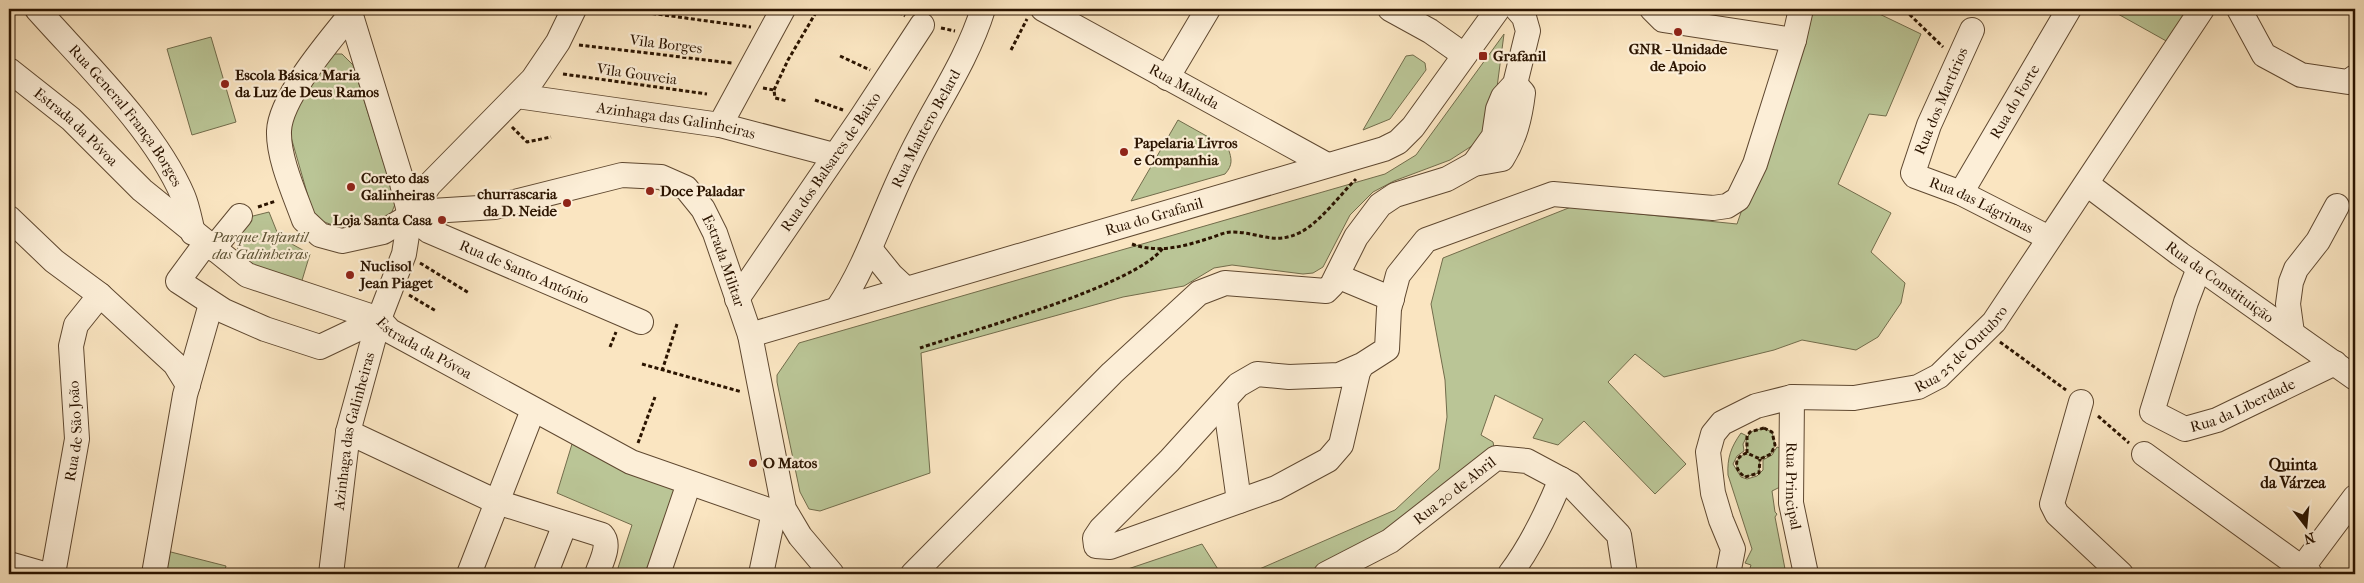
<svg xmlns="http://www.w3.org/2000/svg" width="2364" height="583" viewBox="0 0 2364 583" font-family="'IM FELL French Canon',serif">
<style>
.green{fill:#bac596;stroke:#726c4b}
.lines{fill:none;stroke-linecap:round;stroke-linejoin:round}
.minor-casing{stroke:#5f4830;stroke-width:26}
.path{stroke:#2b1400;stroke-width:3;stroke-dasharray:4 2.5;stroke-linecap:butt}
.minor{stroke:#fceed7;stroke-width:24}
.poi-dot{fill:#8f2418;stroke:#fceed7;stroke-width:2}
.labels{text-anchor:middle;stroke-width:4.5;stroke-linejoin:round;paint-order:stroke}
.street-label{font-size:15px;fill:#2b1400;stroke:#fceed7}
.poi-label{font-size:15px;font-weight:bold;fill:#2b1400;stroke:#fceed7;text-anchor:start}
.park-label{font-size:15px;font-style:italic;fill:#5d5234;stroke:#fceed7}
.neighbourhood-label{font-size:16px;font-weight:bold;fill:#2b1400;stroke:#fceed7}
</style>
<rect width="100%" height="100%" fill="#fae5c1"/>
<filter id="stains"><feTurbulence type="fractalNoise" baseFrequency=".004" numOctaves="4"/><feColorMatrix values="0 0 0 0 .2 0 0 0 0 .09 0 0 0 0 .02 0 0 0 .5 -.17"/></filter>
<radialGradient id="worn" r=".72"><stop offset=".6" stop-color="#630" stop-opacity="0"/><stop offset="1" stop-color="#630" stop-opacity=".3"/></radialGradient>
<path class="green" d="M1811,9H1869L1921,34L1886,116L1869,114L1838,184L1891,213L1871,252L1905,283L1901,303L1878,337L1856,350L1802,340L1774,350L1664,377L1635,354L1608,382L1686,464L1655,494L1584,421L1558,445L1533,438L1543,419L1495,395L1481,435L1493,442L1496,458L1326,574H1248L1395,510L1439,469L1447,417L1445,380L1431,304L1443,258L1571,207L1737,224Z
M2109,9H2202L2177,47Z
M1504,34L1496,95L1481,140L1450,160L1394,181L1373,192L1350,215L1323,267L1313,273L1303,274L1232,265L1214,268L1184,286L1123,297L921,353L930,473L820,511L809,509L800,492L777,382V375L799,343L1385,174L1416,155Z
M211,37L236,122L192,135L167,49Z
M330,54H342L353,65L396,202L391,214C360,229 347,234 314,217L291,137V118Z
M1413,55L1425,63L1426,70L1390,119L1363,130L1406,56Z
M1178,120L1228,148C1232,159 1233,165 1225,174L1131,201Z
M269,212L279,237L310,254L300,287L278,280L238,256L237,230L245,218Z
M1764,428L1772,432L1775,445L1771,454L1760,459L1759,473L1745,477C1734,470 1733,458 1747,453L1746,441L1750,432Z
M1741,433L1747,436L1743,444L1744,451L1737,456L1733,464L1741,477L1747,479L1757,476L1763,470V460L1772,455L1777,447L1787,451L1780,487L1772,491L1775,512L1777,514L1775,517L1786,574H1757L1749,571L1751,565L1745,563L1752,549L1728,475C1727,458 1731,447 1741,433Z
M572,444L677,491L651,574H616L632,525L557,493Z
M1202,544L1221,574H1113Z
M167,551L226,566L224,574H162Z"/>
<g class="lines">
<g class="minor-casing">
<g id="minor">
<path id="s1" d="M37,9C85,63 155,130 183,196C188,208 190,221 193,233"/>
<path d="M349,9L400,175L410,216"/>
<path id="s2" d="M1043,9L1327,165"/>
<path d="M1390,9L1430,31L1464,55"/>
<path d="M1652,9L1663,20L1794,40"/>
<path d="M2239,9L2264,55L2301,75L2348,82L2355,77"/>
<path id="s3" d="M351,14C330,40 280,98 279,131C278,158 295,195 304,220L320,235L342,241L383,232L410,216L432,211L495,207L622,175L661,177L686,188L703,209L715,233L750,335L784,509L800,536L832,574"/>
<path id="s4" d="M1972,30L1929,125L1913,173L1915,176L1961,193L2049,238"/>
<path id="s5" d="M9,70L71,119L142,190L247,275L379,319L390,331L631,462L774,512"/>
<path d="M1167,78L1208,9"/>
<path id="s6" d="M517,96L720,125L834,155"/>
<path d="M720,125L783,9"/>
<path d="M1474,164L1494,136L1498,109L1503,97L1515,84L1528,31L1524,17L1517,9"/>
<path id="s7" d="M2087,184L2180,254L2355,378"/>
<path id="s8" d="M1961,193L2069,9"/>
<path id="s9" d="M410,216L429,231L641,322"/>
<path d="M9,218L54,261L100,295L175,364L188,385"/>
<path d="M206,243L178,281L224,311L265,329L320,347L379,319"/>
<path d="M213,249L240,216"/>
<path d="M870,249L891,275L906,289"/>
<path id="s10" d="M2199,268L2186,302L2152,412L2185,429L2217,420L2335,363"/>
<path d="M1337,276L1392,299"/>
<path id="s11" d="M737,299L861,118L922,25"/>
<path id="s12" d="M838,308C868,263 883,211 907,163C931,111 966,64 983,9"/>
<path d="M2292,333L2288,304L2291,282L2296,269L2318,241L2337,206"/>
<path id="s13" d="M750,335L1384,149L1398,142L1413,127L1498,9"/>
<path d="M1362,365L1358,372L1341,445L1328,460L1276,488L1110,547L1096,546L1095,538L1101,529L1169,461L1238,385L1257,374L1289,377L1339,375L1362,365L1387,349L1389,309L1398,275L1426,240L1553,194L1713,208L1727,206L1738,199L1755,164L1794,40L1801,9"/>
<path id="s14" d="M1792,397L1791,503L1806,574"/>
<path d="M1225,401L1239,501"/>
<path d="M2081,402L2052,504L2057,514L2121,574"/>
<path d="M348,432L497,502L602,535C611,545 601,562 597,574"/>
<path d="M2144,454L2310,574"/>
<path d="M9,564L44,574"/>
<path d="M2302,568L2355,497"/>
<path id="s15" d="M53,574L77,439L71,346L76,325L100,295"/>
<path d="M154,574L185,395L211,304"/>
<path id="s16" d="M331,574L348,432L379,319L404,254L410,216L429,185L533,79L558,42L574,9"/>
<path d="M469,574L533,410"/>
<path d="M548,574L547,570L565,524"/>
<path d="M658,574L689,483"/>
<path d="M761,574L774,512"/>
<path d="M913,574L1112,373L1199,293L1225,283L1326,291L1332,285L1356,237L1380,205L1395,195L1447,179L1474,164L1502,159C1515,138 1520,118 1523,93L1515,84"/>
<path id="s17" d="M1326,574L1390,541L1496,458L1527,461L1570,484L1619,535L1625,574"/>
<path d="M1510,574C1532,545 1547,513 1561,479"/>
<path id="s18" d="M1728,574L1733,549L1721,520L1713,493L1708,452L1713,434L1722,423L1756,406L1792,397L1854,398L1918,387L1939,376L1994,322L2202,9"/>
</g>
</g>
<path class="path" d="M620,9L751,27
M893,9L905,16
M1907,9V12L1943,47
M941,28L955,31
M579,45L732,63
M1011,50L1027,19
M840,56L870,70
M563,74L707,94
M763,88L774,90L775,98L787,101
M774,90L788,60L818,9
M815,100L843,110
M512,127L527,142L551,137
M258,207L276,201
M1132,244C1158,254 1185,246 1210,238C1217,236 1224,232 1232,232C1259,232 1274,246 1301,232C1320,222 1340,195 1356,179
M420,263L469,293
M409,295L436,311
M2000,342L2066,390
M610,347L616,332
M920,348C970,331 1135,286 1163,248
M642,364L742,392
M662,371L677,324
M2098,416L2129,443
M1764,428L1772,432L1775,445L1771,454L1760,459L1747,453V436L1750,432Z
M638,443L655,397
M1747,453C1733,457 1734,470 1745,477L1759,473L1760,459"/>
<use href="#minor" class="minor"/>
</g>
<g class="poi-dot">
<circle cx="1678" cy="32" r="5"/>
<rect x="1478" y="51" width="10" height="10" rx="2.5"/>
<circle cx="225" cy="84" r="5"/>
<circle cx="1124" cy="152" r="5"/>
<circle cx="351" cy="187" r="5"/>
<circle cx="650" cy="191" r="5"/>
<circle cx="567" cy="203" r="5"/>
<circle cx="442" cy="220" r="5"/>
<circle cx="350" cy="275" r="5"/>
<circle cx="753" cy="463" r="5"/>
</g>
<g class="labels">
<g class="street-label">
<text transform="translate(666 44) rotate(7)" y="5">Vila Borges</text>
<text transform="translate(637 74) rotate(8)" y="5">Vila Gouveia</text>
<text dy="5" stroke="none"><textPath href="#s2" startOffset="161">Rua Maluda</textPath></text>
<text transform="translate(1941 101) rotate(-67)" y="5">Rua dos Martírios</text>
<text dy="5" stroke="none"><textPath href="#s8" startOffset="106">Rua do Forte</textPath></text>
<text dy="5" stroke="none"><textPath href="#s1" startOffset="139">Rua General França Borges</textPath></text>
<text dy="5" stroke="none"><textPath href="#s6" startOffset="161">Azinhaga das Galinheiras</textPath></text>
<text dy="5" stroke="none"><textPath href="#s5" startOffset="88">Estrada da Póvoa</textPath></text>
<text dy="5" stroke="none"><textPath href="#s12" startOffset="200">Rua Mantero Belard</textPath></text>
<text dy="5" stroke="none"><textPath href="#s11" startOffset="166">Rua dos Balsares de Baixo</textPath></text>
<text dy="5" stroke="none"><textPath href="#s4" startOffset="231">Rua das Lágrimas</textPath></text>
<text dy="5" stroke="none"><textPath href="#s13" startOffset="421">Rua do Grafanil</textPath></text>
<text dy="5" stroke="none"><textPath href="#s3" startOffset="716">Estrada Militar</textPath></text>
<text dy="5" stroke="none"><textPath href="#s9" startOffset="128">Rua de Santo António</textPath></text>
<text dy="5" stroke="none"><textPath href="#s7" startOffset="165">Rua da Constituição</textPath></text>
<text dy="5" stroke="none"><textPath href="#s18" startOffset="419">Rua 25 de Outubro</textPath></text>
<text dy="5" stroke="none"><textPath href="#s5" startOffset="508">Estrada da Póvoa</textPath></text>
<text dy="5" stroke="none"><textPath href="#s10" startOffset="251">Rua da Liberdade</textPath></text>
<text dy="5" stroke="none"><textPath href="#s15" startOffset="145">Rua de São João</textPath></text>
<text dy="5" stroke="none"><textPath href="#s16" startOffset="145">Azinhaga das Galinheiras</textPath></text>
<text dy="5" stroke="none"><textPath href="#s14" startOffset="89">Rua Principal</textPath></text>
<text dy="5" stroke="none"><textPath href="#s17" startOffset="154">Rua 20 de Abril</textPath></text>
</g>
<g class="poi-label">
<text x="1678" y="54" text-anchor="middle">GNR - Unidade<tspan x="1678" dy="17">de Apoio</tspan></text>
<text x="1493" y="61">Grafanil</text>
<text x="235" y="80">Escola Básica Maria<tspan x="235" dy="17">da Luz de Deus Ramos</tspan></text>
<text x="1134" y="148">Papelaria Livros<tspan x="1134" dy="17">e Companhia</tspan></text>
<text x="361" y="183">Coreto das<tspan x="361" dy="17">Galinheiras</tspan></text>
<text x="660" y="196">Doce Paladar</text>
<text x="557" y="199" text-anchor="end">churrascaria<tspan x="557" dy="17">da D. Neide</tspan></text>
<text x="432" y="225" text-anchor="end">Loja Santa Casa</text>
<text x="360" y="271">Nuclisol<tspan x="360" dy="17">Jean Piaget</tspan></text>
<text x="763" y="468">O Matos</text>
</g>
<g class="park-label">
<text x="260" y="242">Parque Infantil<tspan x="260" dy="17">das Galinheiras</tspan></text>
</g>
<g class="neighbourhood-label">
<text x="2293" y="470">Quinta<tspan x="2293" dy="18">da Várzea</tspan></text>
</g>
</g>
<rect width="2364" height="583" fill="none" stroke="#fae5c1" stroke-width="30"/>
<rect x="10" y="10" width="2344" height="563" fill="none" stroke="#2b1400" stroke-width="2.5"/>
<rect x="15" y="15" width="2334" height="553" fill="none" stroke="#2b1400"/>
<g transform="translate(2306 526) rotate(164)" stroke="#fceed7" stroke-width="4" paint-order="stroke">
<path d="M0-4L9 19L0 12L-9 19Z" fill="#2b1400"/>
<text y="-8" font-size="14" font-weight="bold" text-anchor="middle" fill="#2b1400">N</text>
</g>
<rect width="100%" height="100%" filter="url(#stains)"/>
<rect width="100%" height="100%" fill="url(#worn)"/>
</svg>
